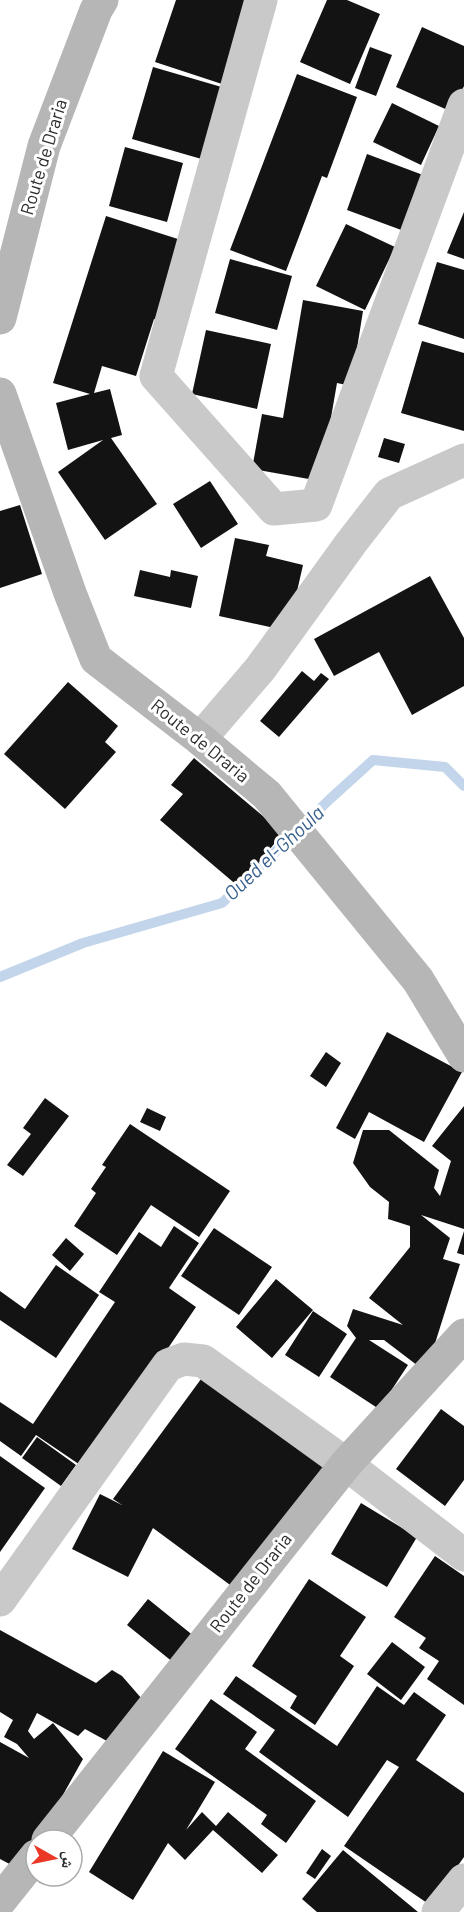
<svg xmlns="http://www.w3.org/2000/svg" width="464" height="1912" viewBox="0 0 464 1912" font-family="Barlow,'Noto Naskh Arabic',sans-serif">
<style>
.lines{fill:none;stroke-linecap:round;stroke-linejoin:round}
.stream{stroke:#c3d5eb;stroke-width:10}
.building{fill:#131313}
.street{stroke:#c9c9c9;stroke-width:33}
.secondary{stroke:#b6b6b6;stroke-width:33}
.labels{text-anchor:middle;stroke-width:6;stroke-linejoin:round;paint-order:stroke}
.street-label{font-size:18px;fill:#2c2c2c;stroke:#fff}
.water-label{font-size:20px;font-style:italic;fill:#38608f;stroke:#fff}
</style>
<rect width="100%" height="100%" fill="#fff"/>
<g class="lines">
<path class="stream" d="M0,977L83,943L222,903L330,799L373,760L445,767L464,786"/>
</g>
<path class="building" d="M176,0H254L225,85L155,62Z
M327,0H347L380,14L350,84L300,62Z
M422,27L464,46V86L452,112L396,87Z
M370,47L392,55L376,96L355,88Z
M153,67L225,88L205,160L132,139Z
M297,74L357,97L327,178L322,176L286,271L230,250Z
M392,103L439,126L421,165L373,142Z
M125,147L183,163L167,222L109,206Z
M367,154L423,175L404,231L347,210Z
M464,212V259L447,253Z
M106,216L181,240L169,324L154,319L136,376L102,366L94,393L110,389L122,435L111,438L157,504L105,540L58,472L103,440L68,450L56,403L90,394L53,383Z
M346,224L395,247L365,310L316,286Z
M230,259L292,276L277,330L215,313Z
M437,262L464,270V339L418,324Z
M303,300L363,311L351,386L337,383L320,481L252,469L262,414L283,418Z
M206,330L271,344L257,409L192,394Z
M422,341L464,353V431L401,413Z
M384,438L405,444L399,463L378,457Z
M210,481L238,524L201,548L173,504Z
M20,505L42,574L0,588V511Z
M235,538L269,545L266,556L303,565L288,631L219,616Z
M140,570L170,577L171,570L198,576L191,608L134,596Z
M430,576L464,638V686L412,715L379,652L334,676L314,639Z
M302,671L314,681L321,673L329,679L279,737L260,721Z
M68,682L118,726L105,742L116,752L65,809L4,754Z
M194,758L283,833L239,887L160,820L183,794L171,785Z
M387,1032L462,1072L424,1142L369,1112L355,1139L336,1128Z
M326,1052L341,1063L326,1087L310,1076Z
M45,1098L69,1116L23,1176L7,1165L31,1134L23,1128Z
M464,1106V1229L421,1215L450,1238L443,1259L460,1264L426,1372L384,1340H369L408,1365L379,1409L330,1377L356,1338L347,1326L353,1309L403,1325L369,1298L410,1247V1226L388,1219L389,1202L370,1187L353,1163L363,1130H389L439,1170L434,1188L440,1196L451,1161L432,1146Z
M147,1108L166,1117L160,1131L140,1122Z
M130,1124L230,1191L199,1237L151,1205L117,1255L74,1226L96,1193L91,1189L106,1167L102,1165Z
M174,1226L199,1243L169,1288L196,1307L86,1469L36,1435L21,1456L0,1441V1402L33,1424L115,1302L99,1292L139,1232L161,1247Z
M214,1228L272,1267L239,1315L181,1276Z
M464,1231V1255L457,1253Z
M66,1238L84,1254L70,1271L52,1255Z
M56,1265L99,1295L56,1358L0,1320V1291L25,1309Z
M276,1279L313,1310L272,1358L236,1327Z
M313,1311L347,1334L319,1377L285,1355Z
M215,1360L343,1455L241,1593L153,1528L128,1577L72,1549L100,1494L122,1505L113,1499Z
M441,1409L464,1426V1480L445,1506L396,1469Z
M37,1437L76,1465L61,1486L22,1458Z
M0,1456L45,1488L0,1552Z
M361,1503L417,1537L387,1587L331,1554Z
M435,1556L464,1576V1705L427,1679L439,1661L419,1648L426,1638L394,1617Z
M309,1579L366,1617L340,1656L354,1666L315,1725L290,1708L297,1696L252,1666Z
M148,1599L195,1637L174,1663L127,1625Z
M0,1630L96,1683L112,1670L122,1676L142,1699L116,1746L85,1729L78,1736L37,1713L28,1731L34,1739L53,1723L83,1759L21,1870L0,1859V1742L29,1758L17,1744L4,1737L13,1720L0,1712Z
M392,1642L425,1667L401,1700L367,1674Z
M236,1676L337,1746L377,1686L404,1705L414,1692L446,1715L416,1760L464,1793V1857L430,1905L344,1846L399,1767L387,1760L348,1817L259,1752L275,1730L223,1694Z
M211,1699L257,1732L245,1749L316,1801L286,1843L261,1824L267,1815L175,1749Z
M163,1751L215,1782L186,1830L202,1812L216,1826L228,1812L278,1855L262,1873L213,1830L185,1860L168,1843L133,1900L89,1872Z
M322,1849L331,1856L315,1879L306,1873Z
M343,1850L418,1912H317L302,1899Z"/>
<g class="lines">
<path class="street" d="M261,0L156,376L274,509L316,505L464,105
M200,739L260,669L351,543L389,494L464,460
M0,1600L168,1365L184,1359L203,1361L346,1464L464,1555
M438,1912L464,1880"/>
<path class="secondary" d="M0,318L44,146L96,10L102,0
M0,394L70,593L96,659L200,739L267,795L418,980L464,1056
M48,1840L346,1464L464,1335
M0,1901L36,1856"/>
</g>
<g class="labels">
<g class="street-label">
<text transform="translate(44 157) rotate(-73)" y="6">Route de Draria</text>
<text transform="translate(200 741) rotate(39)" y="6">Route de Draria</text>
<text transform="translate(251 1583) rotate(-52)" y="6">Route de Draria</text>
</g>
<g class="water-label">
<text transform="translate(274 853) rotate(-43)" y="7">Oued el-Ghoula</text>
</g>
</g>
<g transform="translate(54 1858) rotate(99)"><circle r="28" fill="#ffffff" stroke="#ababab" stroke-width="1.5"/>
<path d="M0-4.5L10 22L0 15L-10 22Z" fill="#ea3726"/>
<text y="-9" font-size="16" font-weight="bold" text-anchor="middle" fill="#2c2c2c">ش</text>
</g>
</svg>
